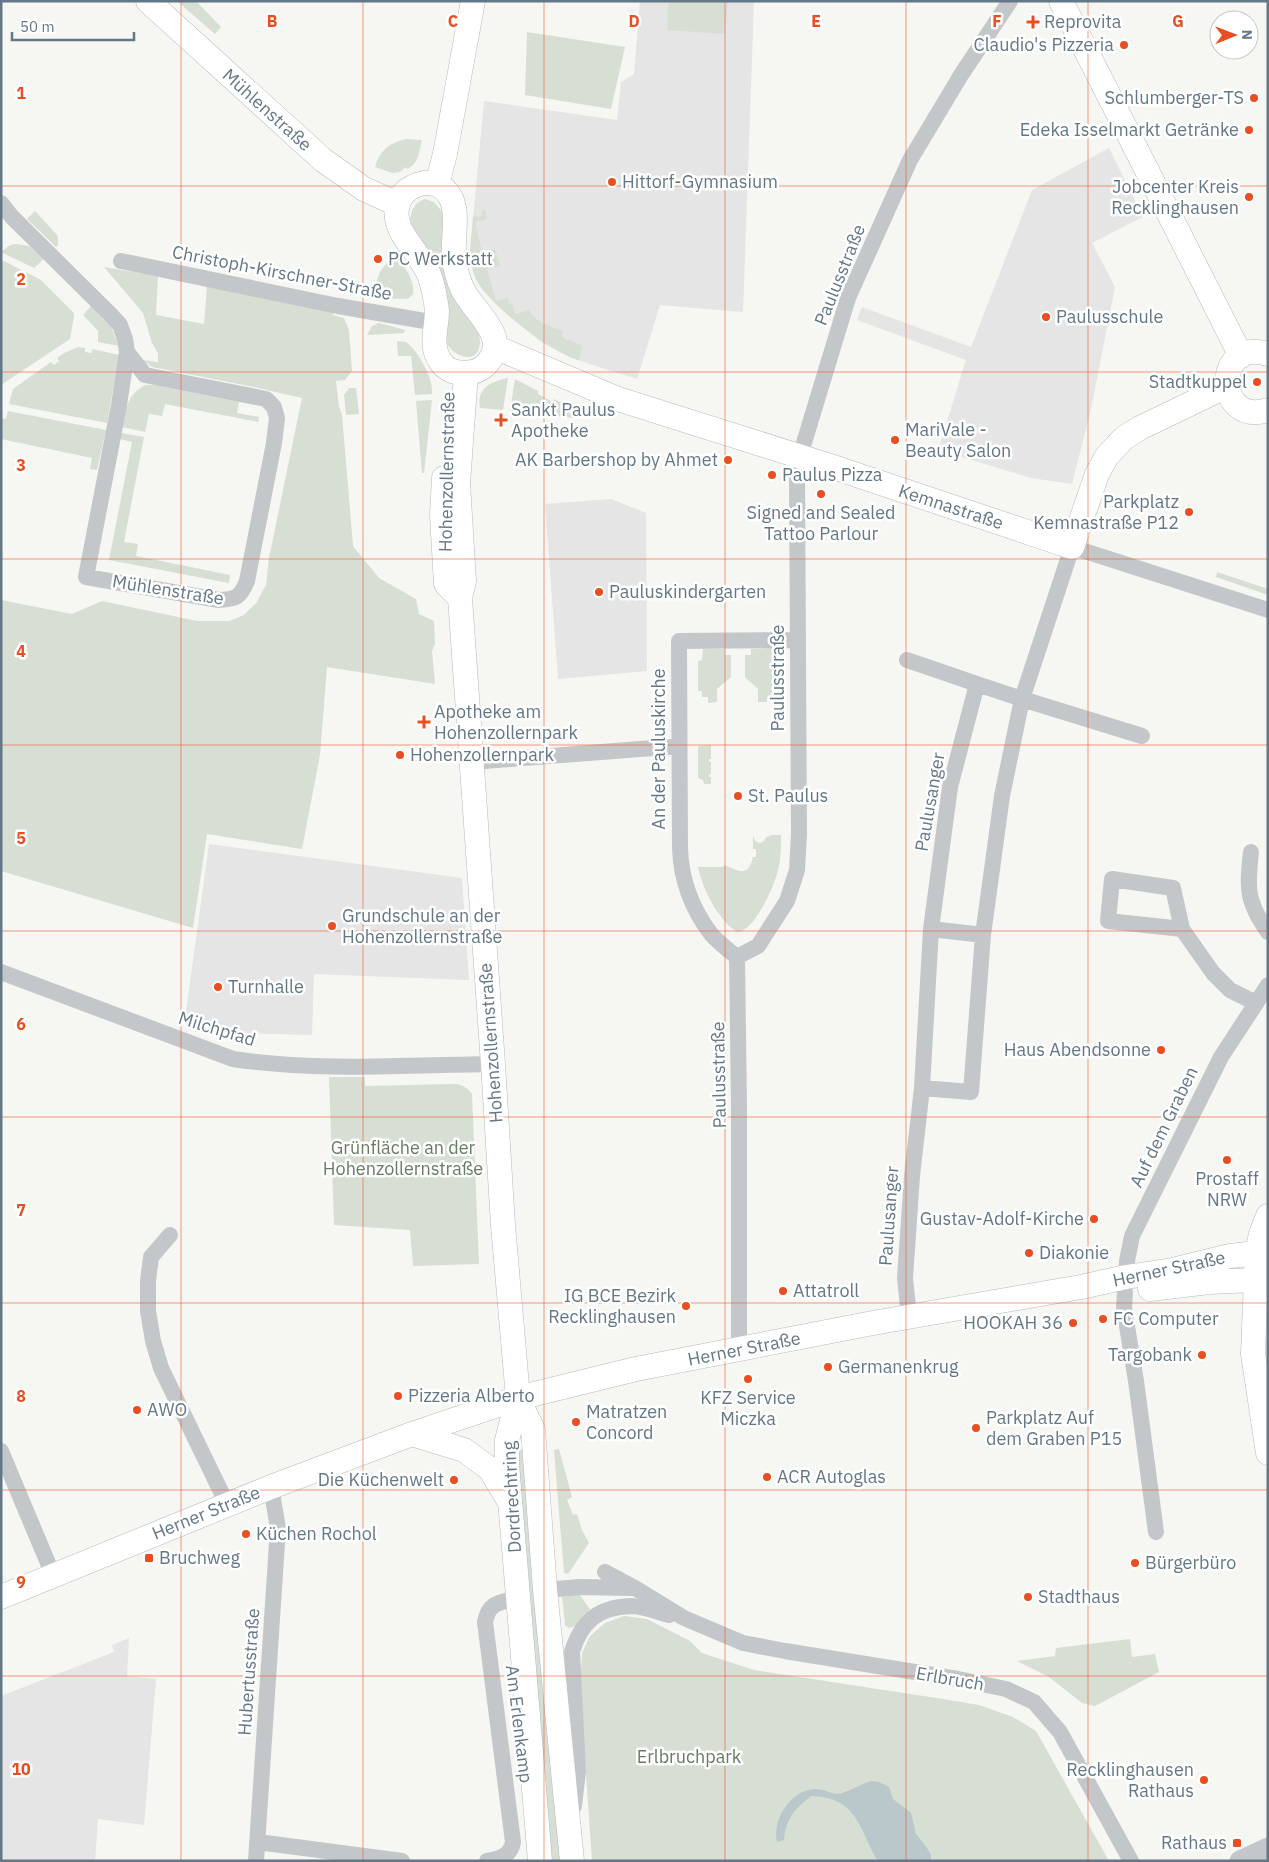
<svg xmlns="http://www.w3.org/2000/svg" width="1269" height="1862" viewBox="0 0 1269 1862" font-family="'IBM Plex Sans',sans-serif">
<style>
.built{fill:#e4e5e4}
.green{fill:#d7ded4}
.water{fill:#bac7cb}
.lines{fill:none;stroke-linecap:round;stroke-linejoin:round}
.secondary-casing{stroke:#b5bbbf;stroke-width:25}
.minor{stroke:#c3c7ca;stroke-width:16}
.tertiary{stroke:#c3c7ca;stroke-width:21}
.secondary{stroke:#fff;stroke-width:24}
.grid{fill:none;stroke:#ea4d1f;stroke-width:1;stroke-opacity:0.55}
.poi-dot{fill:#ea4d1f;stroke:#fff;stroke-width:2}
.labels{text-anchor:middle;stroke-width:5;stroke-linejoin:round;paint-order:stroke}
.poi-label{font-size:18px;fill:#647785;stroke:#fff;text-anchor:start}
.street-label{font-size:18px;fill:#647785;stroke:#fff}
.park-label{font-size:18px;fill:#687c63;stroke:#fff}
.grid-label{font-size:16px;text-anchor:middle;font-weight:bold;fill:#ea4d1f;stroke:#fff;stroke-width:5;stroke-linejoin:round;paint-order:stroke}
</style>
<rect width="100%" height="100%" fill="#f6f6f3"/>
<path class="built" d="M640,1H754L743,312L660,305L637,379L571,358L541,342L516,321L485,292L476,280L470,252L484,101L617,120L621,82L634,74Z
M1109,148L1143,217L1092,243L1115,287L1091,409L1072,484L1031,478L938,450L966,360L857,320L862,307L971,347L1032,190Z
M611,499L646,513L647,671L558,679L545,504Z
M209,844L462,878L469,980L314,974L312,1035L239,1033L185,1018Z
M129,1638L127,1676L156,1679L144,1825L98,1819L95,1861H1V1696L114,1652L112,1645Z"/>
<path class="green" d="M177,1H196L221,27L215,34Z
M669,1H728L725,34L667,30Z
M527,32L625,47L611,109L525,95Z
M406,139L422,140C419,151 419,164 407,169L406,167L400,172L393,173L375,167C379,151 390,142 406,139Z
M425,199L434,202L444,214L477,326C478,331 480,337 480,343C478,365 456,358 447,344L410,223C411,211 413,203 425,199Z
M482,210H485L487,219L475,222L482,252L495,249L500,266L487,269L496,301L508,298L509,304L512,303L515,314L529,310C535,323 550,326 563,331L561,337L581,345L582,348L579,360C552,353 490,306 477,281C466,260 472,238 473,216L481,217Z
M35,211L58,236V245L56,247L27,219Z
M16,244L29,246L44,259L34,268L1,252L10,245Z
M393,254C403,265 415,278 413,294L408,299C395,298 383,300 370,298L380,272Z
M4,261L41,280L74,313V316L70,339L1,385V262Z
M104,267L158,276L156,315L204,324L207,285L333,311V315L344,318L349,330L352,371L345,380L336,381L339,407L342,415L353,546L379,578L416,599L419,614L434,621L435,644L432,651L435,684L327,667L320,755L302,849L207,834L193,928L1,871V600L72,614L102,601L197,621H229L244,615L256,603L266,585L269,558L302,398L254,387L152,367L142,360L158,362V353L152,343L143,313Z
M91,306L111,327L119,346L98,342V331L83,315Z
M379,323L405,330L404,333L367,335L372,326Z
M397,341L406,342C418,350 434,380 432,394L415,395L411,356H398Z
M78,347L85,348V352L92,353V349L119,355L107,423L9,404L13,389L51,362L54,365L59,361L57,358L64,353Z
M508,378L503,410L480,408C476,388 492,381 508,378Z
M515,379L538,391V394L553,402L554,399L577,411L574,418L522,412L523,408L515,406L514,411H510Z
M145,385H155L239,402L237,413L259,417L258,422L165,404L162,416L149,414L145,432L122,427C127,407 126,396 145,385Z
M349,388H356L359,414L346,415L344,395Z
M432,400L424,473H422L416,401Z
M8,411L106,430L97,470L90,469L92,458L1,439V418L6,419Z
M121,433L144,437L124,542L138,544L136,556L230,575L229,583L109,560L132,442L120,439Z
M1217,572L1268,589V595L1216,577Z
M773,648V660H778V692H773V697H767V702H758V689L745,677V655H751V649Z
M703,649H725V655H731V677L717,689V702L708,703V697H702V691H698V661L702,660Z
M711,745V759H709V762H711V774L709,775V777H711V784H704L703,780L698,778V746Z
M770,835H781C781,847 781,858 778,870C775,885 754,932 737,932C717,918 703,890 698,867H723L724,865C736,869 748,880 753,857H756V849H753V836L755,841L760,843L764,841L766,837L770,836Z
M329,1077H365V1086L456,1084C463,1085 468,1088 472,1094L479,1264L413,1266L410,1230L334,1225Z
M517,1443H523L564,1861H550Z
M559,1449L572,1497L567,1500L573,1515L577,1514L582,1530L589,1543L568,1574L564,1573L554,1450Z
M579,1594L590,1609L589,1612L576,1626L569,1628L565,1625L562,1596Z
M624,1616L647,1619L690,1641L702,1653L754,1670L943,1699L979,1705L1013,1717L1036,1731L1109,1861H592L580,1687L582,1653L590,1636L605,1623Z
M1130,1639L1132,1657L1155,1654L1159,1672L1095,1706L1082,1703L1049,1677L1017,1661L1055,1656L1056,1648Z"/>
<path class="water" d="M871,1781L879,1782L889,1787L893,1799L911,1813L916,1834L927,1848L931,1855V1861H878C858,1828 859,1798 811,1796C795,1809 786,1817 784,1840L777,1842C772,1819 791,1789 816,1789C824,1789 834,1796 842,1793C852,1790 861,1784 871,1781Z"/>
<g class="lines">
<g class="secondary-casing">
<path id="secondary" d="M148,1L323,160L364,189L397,204
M1061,1L1241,356
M423,183C434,183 443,185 449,195C460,210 452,240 454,258C455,268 458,279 462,288C469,305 497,327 495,346C494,358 484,370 472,372C459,375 445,371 439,359C430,345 437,326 437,311C436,301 433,287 430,277C422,253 389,231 398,204C401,192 412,186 423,183Z
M437,185L445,154L473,1
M495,347L618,399L827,465L1072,547L1097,474L1107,456L1124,438L1140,428L1227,386
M1268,354C1213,337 1215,427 1268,410
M466,373L458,483L464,581L460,598L493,1064L503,1225L515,1363L518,1398L533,1430L545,1590L572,1861
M444,478L442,515L446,584L460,598
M1268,1216L1261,1234L1257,1253L1253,1354L1268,1453
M1150,1289L1209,1282L1254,1280
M518,1398L507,1440V1464L540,1861
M412,1434L464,1450L490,1469L508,1499
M1,1597L271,1487L412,1434L518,1398L636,1369L873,1323L1081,1287L1126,1277L1173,1270L1230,1256L1257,1253"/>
</g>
<path class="minor" d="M1,203L12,217L110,314L120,325L125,339L127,352L119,405L86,577L219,600C236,599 240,598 247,581L274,443L277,418L274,407L266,399L145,375L127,352
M121,261L338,306L436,323
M907,660L977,684
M1142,736L1022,699L1072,547L1268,610
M472,762L679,746
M1251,852C1247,888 1246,901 1268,932
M931,929L983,935
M1182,929L1108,921L1112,879L1173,888L1182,929L1213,973L1230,990L1256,1003
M737,957L758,946L787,901L797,870L799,834L797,477L803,446L848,298L910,160L961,75L1010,1
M737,957C728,950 718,942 711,934C692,909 681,879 680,848L679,641L798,640
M737,957L739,1107V1350
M1,972L233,1059C319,1072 407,1065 493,1064
M170,1235L151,1257L148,1281V1311L153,1341L161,1368L227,1504
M1126,1277L1127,1261L1132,1236L1221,1057L1268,985
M1125,1292L1124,1308L1136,1381L1156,1532
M909,1317L905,1278L912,1176L922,1088L931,929L950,787L977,684L1022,699L1002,796L983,935L971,1092L922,1088
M1,1451L53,1575
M605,1572L635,1588L684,1618L743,1643L785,1651L958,1679L1006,1689L1034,1702L1060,1732L1131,1861
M545,1590L580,1587L632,1588
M574,1806L578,1771L572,1652C581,1622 598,1607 631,1606C643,1606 658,1612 669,1615
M258,1842L402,1861
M256,1861L278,1528L271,1487
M487,1861C499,1859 511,1856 513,1842L485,1622C489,1601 500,1603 519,1598"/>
<path class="tertiary" d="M1240,1861L1268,1848"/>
<use href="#secondary" class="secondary"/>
</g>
<path class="grid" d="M181,1V1861M363,1V1861M544,1V1861M725,1V1861M906,1V1861M1088,1V1861M1,186H1268M1,372H1268M1,559H1268M1,745H1268M1,931H1268M1,1117H1268M1,1303H1268M1,1490H1268M1,1676H1268"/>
<g class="poi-dot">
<path d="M1030.5 14.5h5v5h5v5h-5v5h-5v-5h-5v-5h5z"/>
<circle cx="1124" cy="45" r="5"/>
<circle cx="1254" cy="98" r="5"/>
<circle cx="1249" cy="130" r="5"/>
<circle cx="612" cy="182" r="5"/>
<circle cx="1249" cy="197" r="5"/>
<circle cx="378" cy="259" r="5"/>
<circle cx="1046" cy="317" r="5"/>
<circle cx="1257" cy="382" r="5"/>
<path d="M498.5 412.5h5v5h5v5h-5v5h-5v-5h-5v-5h5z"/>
<circle cx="895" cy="440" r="5"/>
<circle cx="728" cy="460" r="5"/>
<circle cx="772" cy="475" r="5"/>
<circle cx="821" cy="494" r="5"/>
<circle cx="1189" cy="512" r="5"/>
<circle cx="599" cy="592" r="5"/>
<path d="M421.5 714.5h5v5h5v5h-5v5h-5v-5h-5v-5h5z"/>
<circle cx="400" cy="755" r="5"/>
<circle cx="738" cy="796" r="5"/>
<circle cx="332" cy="926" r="5"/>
<circle cx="218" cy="987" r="5"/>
<circle cx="1161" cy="1050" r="5"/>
<circle cx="1227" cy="1160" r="5"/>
<circle cx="1094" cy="1219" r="5"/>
<circle cx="1029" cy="1253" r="5"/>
<circle cx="783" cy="1291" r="5"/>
<circle cx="686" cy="1306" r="5"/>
<circle cx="1103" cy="1319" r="5"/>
<circle cx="1073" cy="1323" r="5"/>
<circle cx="1202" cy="1355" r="5"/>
<circle cx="828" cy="1367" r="5"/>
<circle cx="748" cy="1379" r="5"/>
<circle cx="398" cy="1396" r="5"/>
<circle cx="137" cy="1410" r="5"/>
<circle cx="576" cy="1422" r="5"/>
<circle cx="976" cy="1428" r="5"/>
<circle cx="767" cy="1477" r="5"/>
<circle cx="454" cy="1480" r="5"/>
<circle cx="246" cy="1534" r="5"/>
<rect x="144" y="1553" width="10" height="10" rx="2.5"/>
<circle cx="1135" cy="1563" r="5"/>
<circle cx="1028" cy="1597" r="5"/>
<circle cx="1204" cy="1780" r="5"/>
<rect x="1232" y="1838" width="10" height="10" rx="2.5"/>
</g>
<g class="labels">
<g class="poi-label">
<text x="1044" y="28">Reprovita</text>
<text x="1114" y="51" text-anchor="end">Claudio's Pizzeria</text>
<text x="1244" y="104" text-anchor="end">Schlumberger-TS</text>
<text x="1239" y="136" text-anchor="end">Edeka Isselmarkt Getränke</text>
<text x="622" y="188">Hittorf-Gymnasium</text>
<text x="1239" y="193" text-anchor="end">Jobcenter Kreis<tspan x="1239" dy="21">Recklinghausen</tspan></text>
<text x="388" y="265">PC Werkstatt</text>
<text x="1056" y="323">Paulusschule</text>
<text x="1247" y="388" text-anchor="end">Stadtkuppel</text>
<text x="511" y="416">Sankt Paulus<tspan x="511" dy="21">Apotheke</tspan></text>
<text x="905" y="436">MariVale -<tspan x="905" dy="21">Beauty Salon</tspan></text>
<text x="718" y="466" text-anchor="end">AK Barbershop by Ahmet</text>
<text x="782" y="481">Paulus Pizza</text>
<text x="1179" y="508" text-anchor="end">Parkplatz<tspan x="1179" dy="21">Kemnastraße P12</tspan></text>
<text x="821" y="519" text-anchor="middle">Signed and Sealed<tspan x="821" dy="21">Tattoo Parlour</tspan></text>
<text x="609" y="598">Pauluskindergarten</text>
<text x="434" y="718">Apotheke am<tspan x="434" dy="21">Hohenzollernpark</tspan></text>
<text x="410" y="761">Hohenzollernpark</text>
<text x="748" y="802">St. Paulus</text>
<text x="342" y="922">Grundschule an der<tspan x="342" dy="21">Hohenzollernstraße</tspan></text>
<text x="228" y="993">Turnhalle</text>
<text x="1151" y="1056" text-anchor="end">Haus Abendsonne</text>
<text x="1227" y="1185" text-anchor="middle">Prostaff<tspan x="1227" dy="21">NRW</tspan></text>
<text x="1084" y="1225" text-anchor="end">Gustav-Adolf-Kirche</text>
<text x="1039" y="1259">Diakonie</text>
<text x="793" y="1297">Attatroll</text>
<text x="676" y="1302" text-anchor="end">IG BCE Bezirk<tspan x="676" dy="21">Recklinghausen</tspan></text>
<text x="1113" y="1325">FC Computer</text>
<text x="1063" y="1329" text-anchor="end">HOOKAH 36</text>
<text x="1192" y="1361" text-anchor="end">Targobank</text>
<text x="838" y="1373">Germanenkrug</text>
<text x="408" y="1402">Pizzeria Alberto</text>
<text x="748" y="1404" text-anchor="middle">KFZ Service<tspan x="748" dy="21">Miczka</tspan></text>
<text x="147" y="1416">AWO</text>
<text x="586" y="1418">Matratzen<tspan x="586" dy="21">Concord</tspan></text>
<text x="986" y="1424">Parkplatz Auf<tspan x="986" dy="21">dem Graben P15</tspan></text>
<text x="777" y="1483">ACR Autoglas</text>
<text x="444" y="1486" text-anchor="end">Die Küchenwelt</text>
<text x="256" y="1540">Küchen Rochol</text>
<text x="159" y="1564">Bruchweg</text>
<text x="1145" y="1569">Bürgerbüro</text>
<text x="1038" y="1603">Stadthaus</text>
<text x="1194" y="1776" text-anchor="end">Recklinghausen<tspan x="1194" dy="21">Rathaus</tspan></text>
<text x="1227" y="1849" text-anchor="end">Rathaus</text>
</g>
<g class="street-label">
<text transform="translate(267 110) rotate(42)" y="6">Mühlenstraße</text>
<text transform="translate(282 273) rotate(11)" y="6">Christoph-Kirschner-Straße</text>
<text transform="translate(840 275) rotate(-68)" y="6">Paulusstraße</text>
<text transform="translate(447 472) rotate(-89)" y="6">Hohenzollernstraße</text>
<text transform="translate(951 507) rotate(18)" y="6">Kemnastraße</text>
<text transform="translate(168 590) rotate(9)" y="6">Mühlenstraße</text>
<text transform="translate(778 678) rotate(-90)" y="6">Paulusstraße</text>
<text transform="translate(659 749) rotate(-90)" y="6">An der Pauluskirche</text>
<text transform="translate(930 802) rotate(-80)" y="6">Paulusanger</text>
<text transform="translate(217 1029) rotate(17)" y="6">Milchpfad</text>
<text transform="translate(491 1043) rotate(-94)" y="6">Hohenzollernstraße</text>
<text transform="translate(719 1075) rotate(-91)" y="6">Paulusstraße</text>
<text transform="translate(1164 1127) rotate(-64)" y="6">Auf dem Graben</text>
<text transform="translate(889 1216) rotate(-86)" y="6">Paulusanger</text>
<text transform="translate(1169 1269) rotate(-12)" y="6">Herner Straße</text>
<text transform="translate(744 1349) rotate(-11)" y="6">Herner Straße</text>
<text transform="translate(512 1497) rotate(-93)" y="6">Dordrechtring</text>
<text transform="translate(206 1513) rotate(-22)" y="6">Herner Straße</text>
<text transform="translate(249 1672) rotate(-86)" y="6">Hubertusstraße</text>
<text transform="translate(950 1679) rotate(10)" y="6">Erlbruch</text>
<text transform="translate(519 1724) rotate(83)" y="6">Am Erlenkamp</text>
</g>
<g class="park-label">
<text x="403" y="1154">Grünfläche an der<tspan x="403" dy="21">Hohenzollernstraße</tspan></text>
<text x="689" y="1763">Erlbruchpark</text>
</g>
</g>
<g class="grid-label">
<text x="272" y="27">B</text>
<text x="453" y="27">C</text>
<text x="634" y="27">D</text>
<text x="816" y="27">E</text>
<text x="997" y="27">F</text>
<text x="1178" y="27">G</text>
<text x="21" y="99">1</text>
<text x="21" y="285">2</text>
<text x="21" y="471">3</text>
<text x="21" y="657">4</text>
<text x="21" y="844">5</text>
<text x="21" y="1030">6</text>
<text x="21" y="1216">7</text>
<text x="21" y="1402">8</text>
<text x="21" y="1588">9</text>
<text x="21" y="1775">10</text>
</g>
<rect width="1269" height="1862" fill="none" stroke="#647785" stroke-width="5"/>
<g transform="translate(1234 35) rotate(89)"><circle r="24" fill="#ffffff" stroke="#c1c9ce"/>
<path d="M0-4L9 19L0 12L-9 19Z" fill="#ea4d1f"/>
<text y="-8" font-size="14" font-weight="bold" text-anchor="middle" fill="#647785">N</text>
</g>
<path d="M12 32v8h122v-8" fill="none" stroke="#647785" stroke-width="2.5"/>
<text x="20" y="32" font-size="15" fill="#647785" stroke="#ffffff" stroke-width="4" paint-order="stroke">50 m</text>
</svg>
